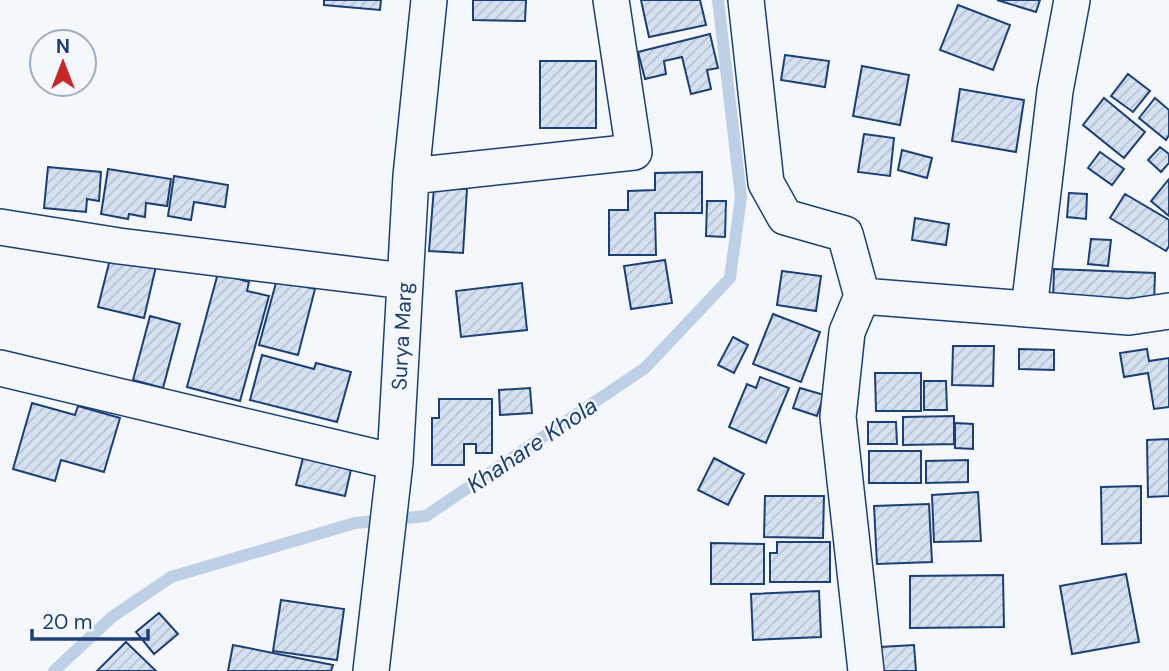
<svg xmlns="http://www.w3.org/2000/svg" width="1169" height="671" viewBox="0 0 1169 671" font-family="'DM Sans',sans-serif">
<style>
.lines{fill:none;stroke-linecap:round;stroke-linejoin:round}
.stream{stroke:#bed0e5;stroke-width:12}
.building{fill:url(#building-hatch);stroke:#1d3f73;stroke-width:2}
.minor-casing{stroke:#1d3f73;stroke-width:38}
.minor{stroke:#f4f7fb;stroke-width:35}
.labels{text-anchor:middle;stroke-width:5;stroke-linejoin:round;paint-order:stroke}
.street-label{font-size:21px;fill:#1d3f73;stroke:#f4f7fb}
.water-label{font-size:23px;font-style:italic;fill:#1d3f73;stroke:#f4f7fb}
</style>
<defs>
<pattern id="building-hatch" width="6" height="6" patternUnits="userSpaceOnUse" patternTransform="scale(1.75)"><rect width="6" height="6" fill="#d5e0f0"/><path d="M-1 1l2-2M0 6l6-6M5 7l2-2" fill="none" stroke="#b6c1d1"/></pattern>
</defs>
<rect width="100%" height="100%" fill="#f4f7fb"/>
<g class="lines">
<path class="stream" d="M54,671L112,617L171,577L355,523L426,516L645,368L730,278L741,197L718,0"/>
</g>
<path class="building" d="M324,0H381L380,10L324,5Z
M473,0H526L525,21L473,20Z
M641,0H700L706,25L649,37Z
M997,0H1040L1036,12Z
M958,5L1010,25L993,70L940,50Z
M710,34L718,68L707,70L711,89L691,94L682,57L664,61L666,74L645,79L638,52Z
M785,55L829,61L825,87L781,80Z
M540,61H596V128H540Z
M862,66L909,75L900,125L853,116Z
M1128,74L1150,91L1133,112L1111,96Z
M960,89L1024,100L1016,152L952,141Z
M1104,98L1145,132L1124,158L1083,125Z
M1155,98L1169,110V135L1166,140L1139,118Z
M864,134L894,138L890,176L858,172Z
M1160,147L1169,154V163L1161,172L1148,160Z
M902,150L932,158L927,178L898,170Z
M1100,152L1124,169L1112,185L1088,168Z
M48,167L101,172L99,201L87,199L86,212L44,208Z
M108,169L171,179L167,206L146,203L145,217L129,214L128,219L101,214Z
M702,172V213H655L656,255H609V210H628V191L655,190V173Z
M174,176L228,185L225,207L194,202L191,220L168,216Z
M1169,179V216L1151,201Z
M434,187L467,189L463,253L429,251Z
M1069,193L1087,194L1086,219L1067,217Z
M1125,194L1169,220V246L1166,251L1110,218Z
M707,201H726L725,237L706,236Z
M915,218L949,224L946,245L912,240Z
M1091,239L1111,240L1108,266L1088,264Z
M112,251L157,262L144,318L98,307Z
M665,260L672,303L631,309L624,266Z
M1054,269L1155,273L1154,304L1053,301Z
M782,271L821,276L816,311L777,305Z
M218,273L249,282L247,291L269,296L240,401L187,387Z
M277,279L315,289L298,355L259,345Z
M522,283L527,330L461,337L456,291Z
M773,314L820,332L801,382L753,364Z
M150,316L180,324L163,388L133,380Z
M733,337L748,345L734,373L718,365Z
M953,346H994L993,386L952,385Z
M1019,349L1054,350V370L1019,369Z
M1147,349L1149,361L1169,358V407L1154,409L1148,373L1124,377L1120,353Z
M262,355L314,369L316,363L351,372L337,422L250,400Z
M875,373H921V411H876Z
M760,377L789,388L766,443L729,427L747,384L756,388Z
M924,381H946L947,410H924Z
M530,388L532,413L500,415L499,390Z
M800,388L824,395L817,416L793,408Z
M439,399H492V453H476V444H464V465H432V418H439Z
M32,403L75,415L78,406L120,418L104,472L61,460L55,481L13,469Z
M954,416V444L903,445V417Z
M868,422H896L897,444H868Z
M955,423L973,424V449L955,448Z
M1169,439V496L1148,497L1147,440Z
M869,451H921V483H869Z
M304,454L352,465L345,496L296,485Z
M714,458L744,474L728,505L698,490Z
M968,460V482L926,483V461Z
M1141,486V543L1102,544L1101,487Z
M978,492L981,541L934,542L932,495Z
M765,496H824L823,538L764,537Z
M929,504L932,562L877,564L874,506Z
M777,542H830V582H770V553H777Z
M711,543L764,544V584H711Z
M1126,574L1139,642L1072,654L1060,586Z
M1003,575L1004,627L910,628V576Z
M819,591L821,637L753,640L751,594Z
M281,600L344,609L337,660L273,651Z
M159,613L178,634L154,654L136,632Z
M126,642L156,671H97Z
M233,645L333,665L331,671H228Z
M914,645L916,671H882L880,647Z"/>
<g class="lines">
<g class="minor-casing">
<path id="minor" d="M746,0L766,183L785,217L845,234L862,296
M411,176L634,152L611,0
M0,227L119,246L404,281
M1029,309L1055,91L1072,0
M0,368L395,462
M371,671L395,462L411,176L429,0
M866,671L838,417L847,332L862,296L1129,317L1169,311"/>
</g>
<use href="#minor" class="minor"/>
</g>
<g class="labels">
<g class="street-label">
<text transform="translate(402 336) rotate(-87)" y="7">Surya Marg</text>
</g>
<g class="water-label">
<text transform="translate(532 445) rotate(-34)" y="8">Khahare Khola</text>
</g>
</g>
<g transform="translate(63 63)"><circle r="33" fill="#f4f7fb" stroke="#9eadc5" stroke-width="2"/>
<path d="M0-5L12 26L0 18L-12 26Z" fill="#c62828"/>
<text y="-10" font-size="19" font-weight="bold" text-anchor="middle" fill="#1d3f73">N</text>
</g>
<path d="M32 629v10h116v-10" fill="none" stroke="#1d3f73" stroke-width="3.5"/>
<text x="42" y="629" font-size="21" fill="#1d3f73" stroke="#f4f7fb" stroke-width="5" paint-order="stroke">20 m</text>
</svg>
